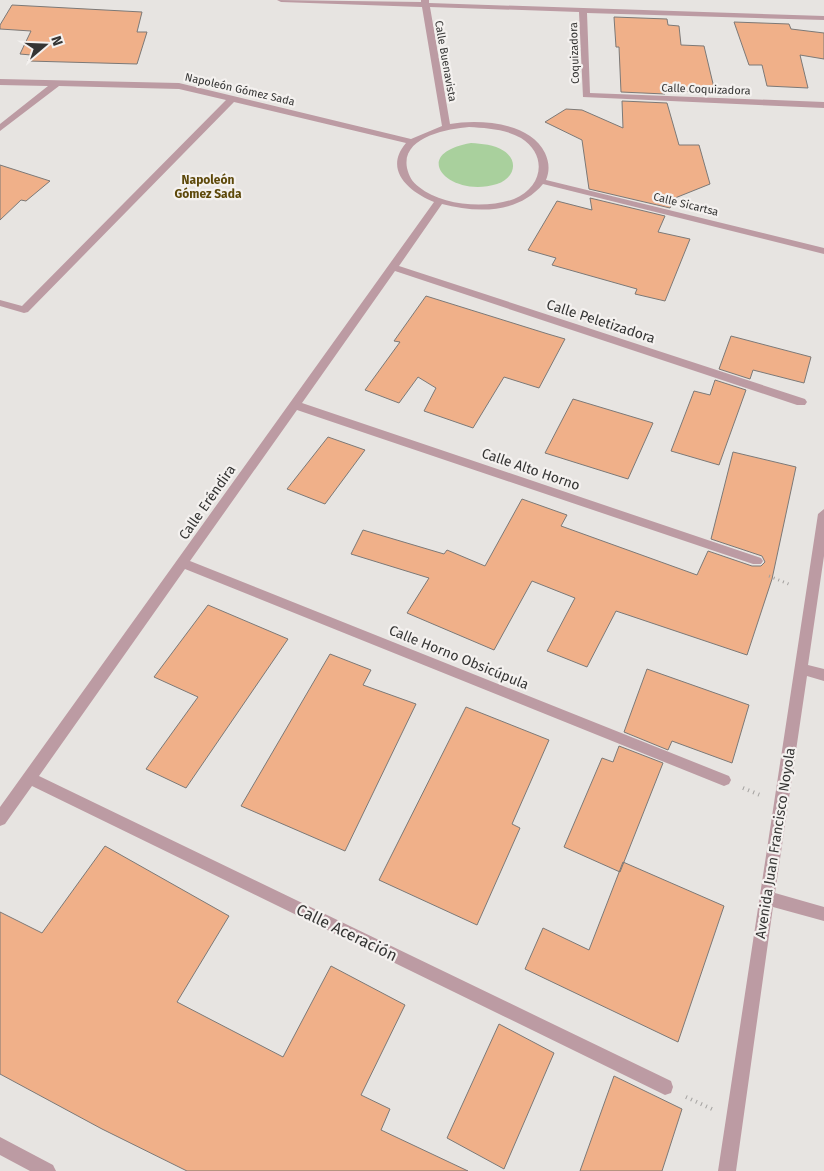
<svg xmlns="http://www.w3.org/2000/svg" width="824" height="1171" viewBox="0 0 824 1171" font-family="'Fira Sans',sans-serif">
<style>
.green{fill:#a9d09d}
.building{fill:#f0b089;stroke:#7c7977}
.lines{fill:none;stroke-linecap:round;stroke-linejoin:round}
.path-far1{stroke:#a4a2a0;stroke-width:3;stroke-dasharray:1 4;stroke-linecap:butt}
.path{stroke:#a4a2a0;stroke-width:4;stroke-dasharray:1 4.5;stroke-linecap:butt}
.minor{fill:#bc9ba3;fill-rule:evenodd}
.labels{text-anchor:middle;stroke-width:4.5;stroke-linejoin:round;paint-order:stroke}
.far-street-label{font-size:11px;fill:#353534;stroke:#f4f1ef}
.far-neighbourhood-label{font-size:12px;font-weight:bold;fill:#5d4809;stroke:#f4f1ef}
.street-label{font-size:14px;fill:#353534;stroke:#f4f1ef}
.near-street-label{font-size:16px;fill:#353534;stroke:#f4f1ef}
</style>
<rect width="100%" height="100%" fill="#e7e4e1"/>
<path class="green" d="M471,143C482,144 494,144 504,151C520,162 513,179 497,184C450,199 407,154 471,143Z"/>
<path class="building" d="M12,5L142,12L137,32H147L137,64L28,61L31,55L20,54L31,31L0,29V25Z
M614,17L667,19L668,25L679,26L681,45L704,46L715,92L664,91L665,94L621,92L619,47H616Z
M734,22L789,24L791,29L824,33V59L800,55L808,88L767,86L762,65H749Z
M622,101L667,103L679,145H699L710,184L675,198L670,208L589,189L582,140L545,122L566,109L582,110L623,128Z
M0,165L50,181L26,201L21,200L0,220Z
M590,198L665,216L658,232L690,239L665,301L635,294L637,289L552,265L556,258L528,250L557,201L592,210Z
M426,296L548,334L565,339L539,388L504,377L473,428L424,411L436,388L418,377L399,403L365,390L400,342L394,341Z
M731,336L811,357L804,383L753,370L750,379L719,369Z
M715,380L746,390L719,465L671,451L694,391L710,395Z
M573,399L653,423L628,479L545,453Z
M328,437L365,450L325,504L287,489Z
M733,452L796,467L772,579L747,655L616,611L587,667L547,651L575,598L532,581L494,650L407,613L429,578L351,554L363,530L444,554L447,550L485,566L522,499L567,515L561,526L697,575L708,551L752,566H761L765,562L762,556L711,539Z
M208,605L288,639L186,788L146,769L198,697L154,677Z
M330,654L371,670L363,685L416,704L345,851L241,806Z
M647,669L749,705L732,763L672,741L668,750L624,732Z
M466,707L549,740L512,824L520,828L477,925L379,880Z
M619,746L663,763L620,872L564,847L602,758L613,762Z
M105,846L229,916L177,1002L283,1057L331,966L405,1005L361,1095L390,1109L381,1130L468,1171H187L102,1129L0,1074V912L42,933Z
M623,862L724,906L678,1042L525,969L543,928L589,950Z
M499,1024L554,1053L504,1169L447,1138Z
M614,1076L682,1109L662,1171H580Z"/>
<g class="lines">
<path class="path-far1" d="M769,576L791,585"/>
<path class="path" d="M743,788L760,795
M686,1097L712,1109"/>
<path class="minor" d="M277,0L421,2V0H429V3L824,16V20L587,13L590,93L824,102V108L583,97L579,12L430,7L450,124C479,119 530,122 545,153C549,162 550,170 546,180L824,248V254L543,184C518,214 477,213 442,204L399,266L805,399L807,402L805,405H797L395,271L302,403L761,558L763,561L761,564H753L297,410L190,561L729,776L731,780L729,784L724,786L719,784L185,569L39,776L671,1081L673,1087L671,1093L665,1095L32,786L5,824L0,826V807L434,202C409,192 383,170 406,143L234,102L28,312L24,313L0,306V300L22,306L226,100L179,89L59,86L0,131V124L48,86L0,85V79L179,83L411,139L442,126L422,7L281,2ZM469,127C486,128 505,129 521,138C548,155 543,187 514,199C487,209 442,206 419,187C412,182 409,176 407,168C401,137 447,129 469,127Z
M824,509V556L808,665L824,669V681L807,676L775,893L824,907V921L773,907L736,1171H718L818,514Z
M0,1137L53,1165L56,1171H30L0,1155Z"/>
</g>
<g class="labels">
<g class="far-street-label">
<text transform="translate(574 53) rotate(-92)" y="4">Coquizadora</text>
<text transform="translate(446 61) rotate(80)" y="4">Calle Buenavista</text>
<text transform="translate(240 89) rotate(13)" y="4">Napoleón Gómez Sada</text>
<text transform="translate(706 89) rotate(2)" y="4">Calle Coquizadora</text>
<text transform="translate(686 204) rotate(14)" y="4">Calle Sicartsa</text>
</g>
<g class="far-neighbourhood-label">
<text x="208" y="184">Napoleón<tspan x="208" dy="14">Gómez Sada</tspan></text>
</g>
<g class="street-label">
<text transform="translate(601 321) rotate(18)" y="5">Calle Peletizadora</text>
<text transform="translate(531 469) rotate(19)" y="5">Calle Alto Horno</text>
<text transform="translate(207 502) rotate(-55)" y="5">Calle Eréndira</text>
<text transform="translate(459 657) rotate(22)" y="5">Calle Horno Obsicúpula</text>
<text transform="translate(775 843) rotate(-81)" y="5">Avenida Juan Francisco Noyola</text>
</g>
<g class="near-street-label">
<text transform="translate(347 932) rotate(26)" y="6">Calle Aceración</text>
</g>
</g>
<g transform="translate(45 45) rotate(71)" stroke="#f4f1ef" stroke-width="4" paint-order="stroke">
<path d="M0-4L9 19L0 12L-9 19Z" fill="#353534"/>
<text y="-8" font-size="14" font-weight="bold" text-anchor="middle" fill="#353534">N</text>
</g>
</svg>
